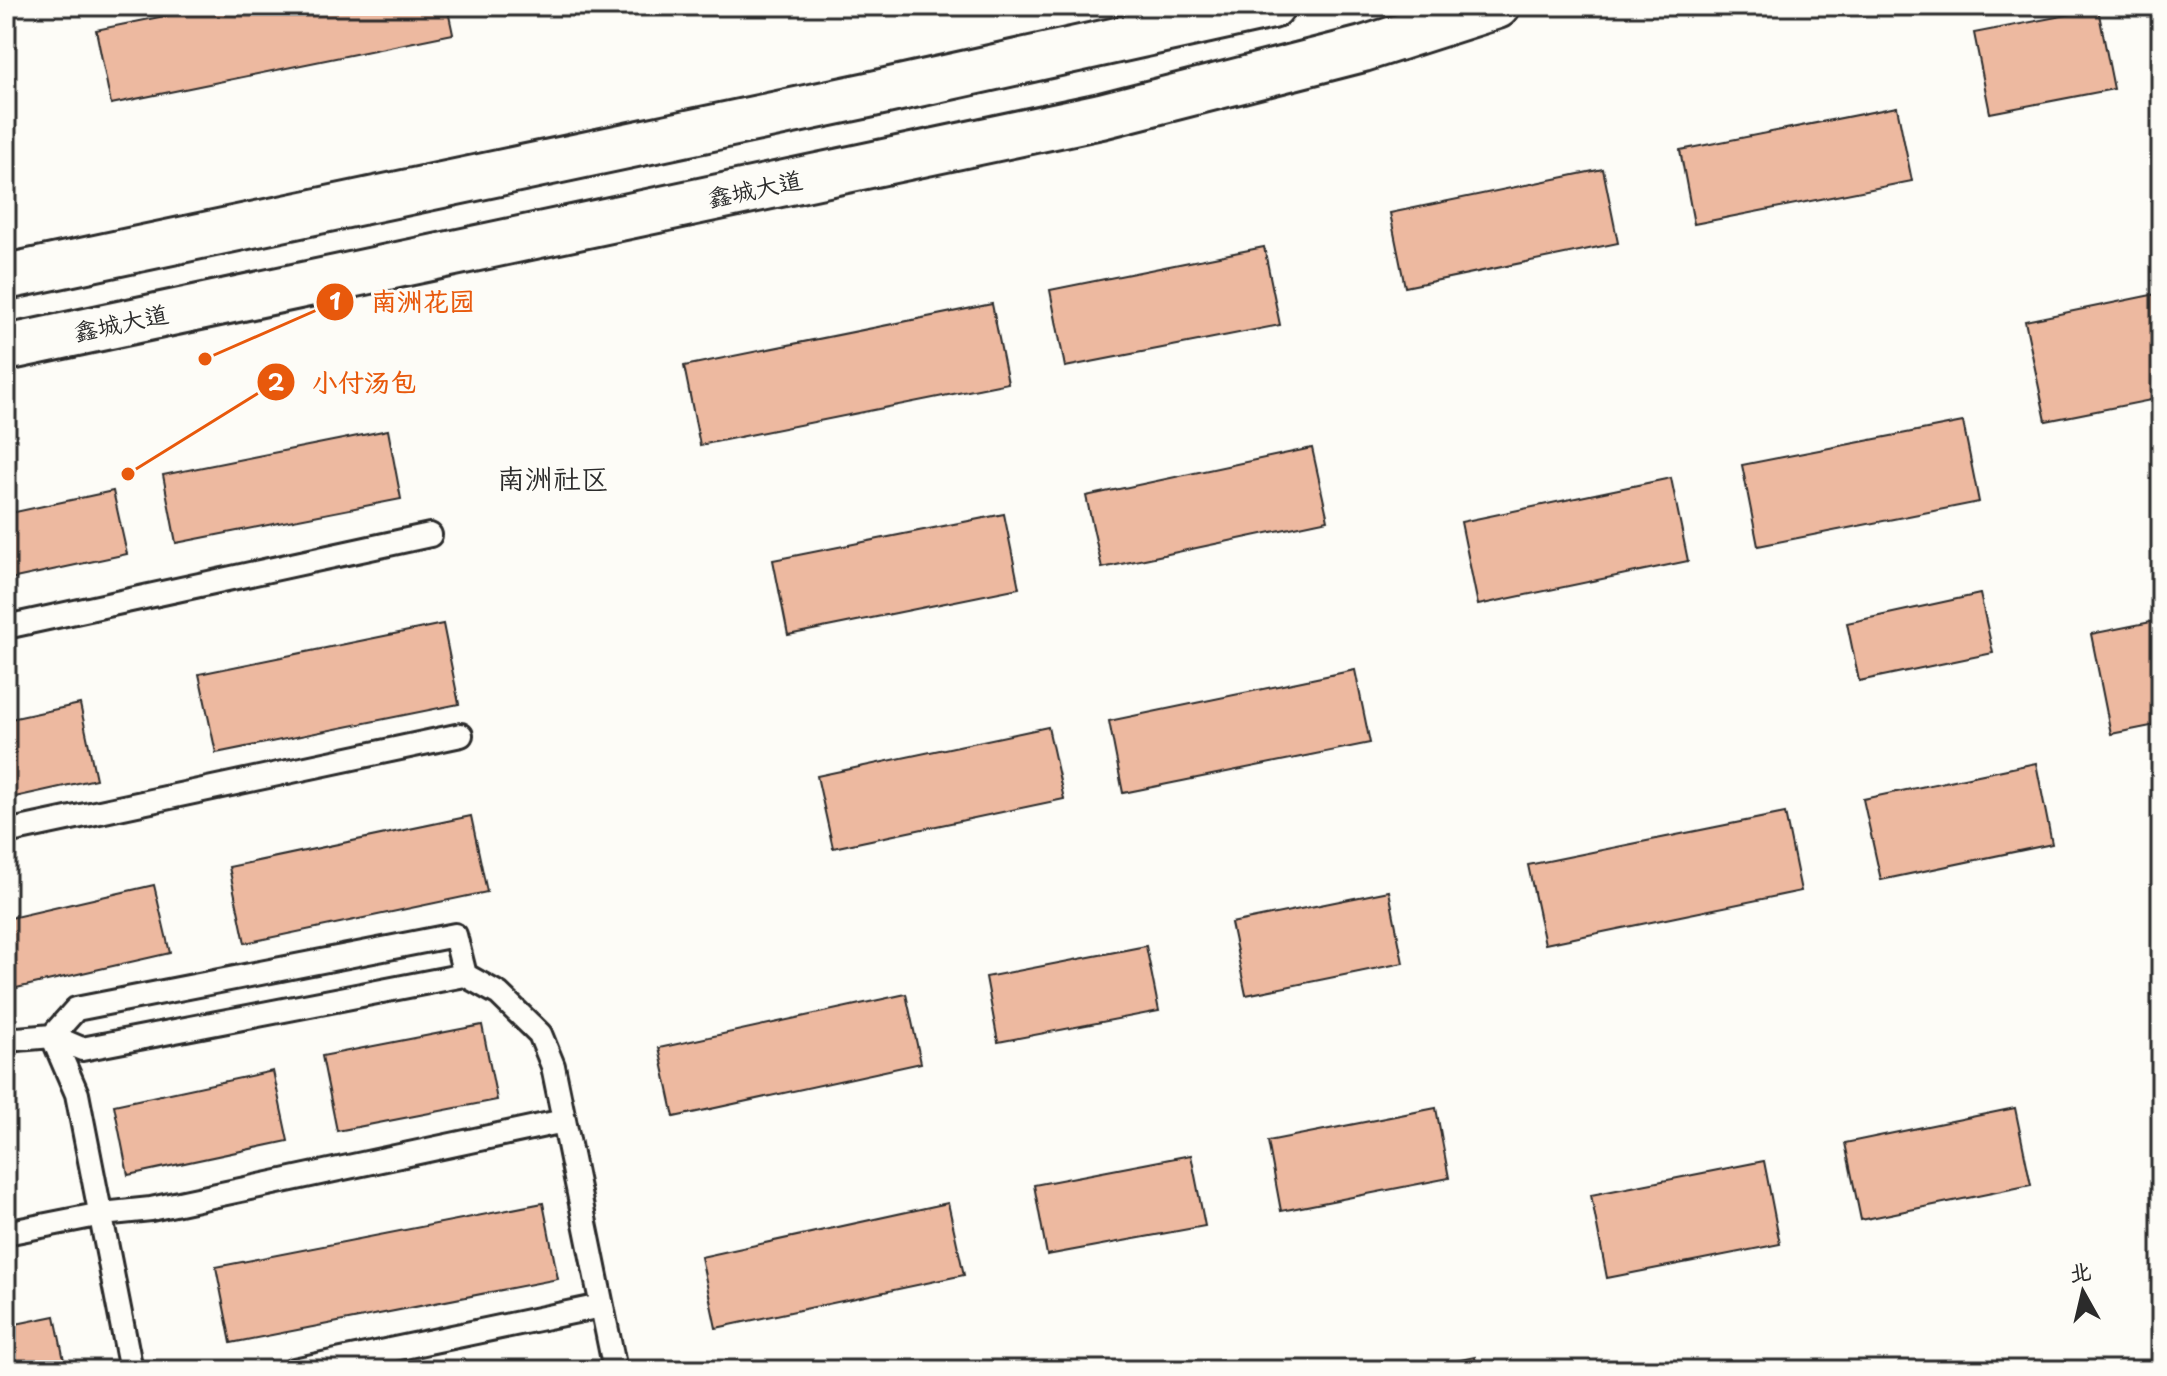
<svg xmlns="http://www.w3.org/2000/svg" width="2167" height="1376" viewBox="0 0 2167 1376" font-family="'Playpen Sans','LXGW WenKai TC',sans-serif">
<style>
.building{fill:#edb9a0;stroke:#2b2b2b;stroke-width:2}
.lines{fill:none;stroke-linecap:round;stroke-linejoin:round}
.service-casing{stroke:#2b2b2b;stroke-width:28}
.primary-casing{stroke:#2b2b2b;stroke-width:50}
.service{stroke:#fdfcf7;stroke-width:22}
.primary{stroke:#fdfcf7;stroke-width:44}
.labels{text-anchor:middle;stroke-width:6;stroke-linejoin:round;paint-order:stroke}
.street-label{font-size:24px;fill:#2b2b2b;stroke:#fdfcf7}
.quarter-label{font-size:28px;fill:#2b2b2b;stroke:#fdfcf7}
.leader{fill:none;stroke:#e8590c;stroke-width:3}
.callout-dot{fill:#e8590c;stroke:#fdfcf7;stroke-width:3}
.mark-label{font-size:24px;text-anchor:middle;font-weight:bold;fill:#fff}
.callout-label{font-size:26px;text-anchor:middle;font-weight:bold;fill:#e8590c;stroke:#fdfcf7;stroke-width:6;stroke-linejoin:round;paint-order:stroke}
</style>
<rect width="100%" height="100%" fill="#fdfcf7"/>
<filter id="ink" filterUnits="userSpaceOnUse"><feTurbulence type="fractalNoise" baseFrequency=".0125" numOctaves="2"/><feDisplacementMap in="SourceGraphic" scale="16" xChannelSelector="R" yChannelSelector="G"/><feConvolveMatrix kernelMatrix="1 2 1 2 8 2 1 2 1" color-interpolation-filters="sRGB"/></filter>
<g filter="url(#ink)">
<path class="building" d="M213,6H447L453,34L111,104L96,30Z
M2098,9L2114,89L1990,113L1974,33Z
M1897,107L1912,181L1694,224L1680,150Z
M1603,169L1618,243L1405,287L1390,213Z
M1264,247L1280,325L1065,367L1050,290Z
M2161,293V398L2046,421L2025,321Z
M992,304L1008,383L700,445L684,366Z
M1963,422L1979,502L1758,546L1742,465Z
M388,430L401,499L176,543L163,475Z
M1312,448L1328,520L1102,568L1086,496Z
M1671,478L1688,561L1478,605L1461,522Z
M113,491L127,554L6,580V514Z
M1004,514L1019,588L788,635L773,560Z
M1980,594L1993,653L1859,681L1847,623Z
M2161,620V724L2111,734L2091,634Z
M443,624L459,704L216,753L199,674Z
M1355,670L1370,743L1123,793L1109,721Z
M80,704L96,779L6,799V720Z
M1048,727L1064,799L833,848L817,776Z
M2036,763L2052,844L1881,880L1863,799Z
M1785,813L1801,891L1545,944L1528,865Z
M471,816L487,892L245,943L229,867Z
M154,885L170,953L12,989L6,964V919Z
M1389,891L1403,963L1246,995L1231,923Z
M1146,946L1159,1011L998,1042L986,977Z
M906,994L921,1063L674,1117L659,1048Z
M482,1025L497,1100L337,1131L322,1056Z
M273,1071L288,1141L128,1175L114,1105Z
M1436,1108L1449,1178L1281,1211L1268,1141Z
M2015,1108L2031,1185L1861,1220L1845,1143Z
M1191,1155L1205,1226L1047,1255L1034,1185Z
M1764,1161L1780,1244L1607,1278L1591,1195Z
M543,1203L558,1279L231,1343L216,1267Z
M948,1203L964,1275L716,1328L701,1257Z
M55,1316L66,1370H6V1326Z
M1475,1357L1477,1370H1413Z"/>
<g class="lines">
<g class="service-casing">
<path id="service" d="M6,627L430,535
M6,832L461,735
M465,975L82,1049L52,1036L76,1009L455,935L465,975L499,994L540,1034L553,1066L615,1370
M6,1040L52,1036L77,1094L131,1370
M6,1233L102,1214L151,1209L564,1121
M294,1370L601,1306"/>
</g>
<g class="primary-casing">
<path id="primary" d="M6,277L868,95L1272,6
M6,348L1101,116L1363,49L1497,6"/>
</g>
<use href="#service" class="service"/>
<use href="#primary" class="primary"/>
</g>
</g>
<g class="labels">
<g class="street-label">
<text transform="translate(755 190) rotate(-12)" y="8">鑫城大道</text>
<text transform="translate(121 324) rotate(-12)" y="8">鑫城大道</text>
</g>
<g class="quarter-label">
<text x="553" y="489">南洲社区</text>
</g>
</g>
<path class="leader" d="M205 359L335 302M128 474L276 382"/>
<g class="callout-dot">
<circle cx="205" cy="359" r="8"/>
<circle cx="128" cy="474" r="8"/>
<circle cx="335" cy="302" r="20"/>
<circle cx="276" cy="382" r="20"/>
</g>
<g class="mark-label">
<text x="335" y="310">1</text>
<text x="276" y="391">2</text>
</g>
<g class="callout-label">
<text x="423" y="311">南洲花园</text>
<text x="364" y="392">小付汤包</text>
</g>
<rect width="2167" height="1376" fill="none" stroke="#fdfcf7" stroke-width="32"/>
<rect x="16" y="16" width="2135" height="1344" fill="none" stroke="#2b2b2b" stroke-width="3" filter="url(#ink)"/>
<g transform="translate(2083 1292) rotate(352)" stroke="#fdfcf7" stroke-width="6" paint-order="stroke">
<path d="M0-6L14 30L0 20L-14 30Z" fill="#2b2b2b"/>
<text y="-12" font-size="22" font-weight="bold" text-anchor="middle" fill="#2b2b2b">北</text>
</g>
</svg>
